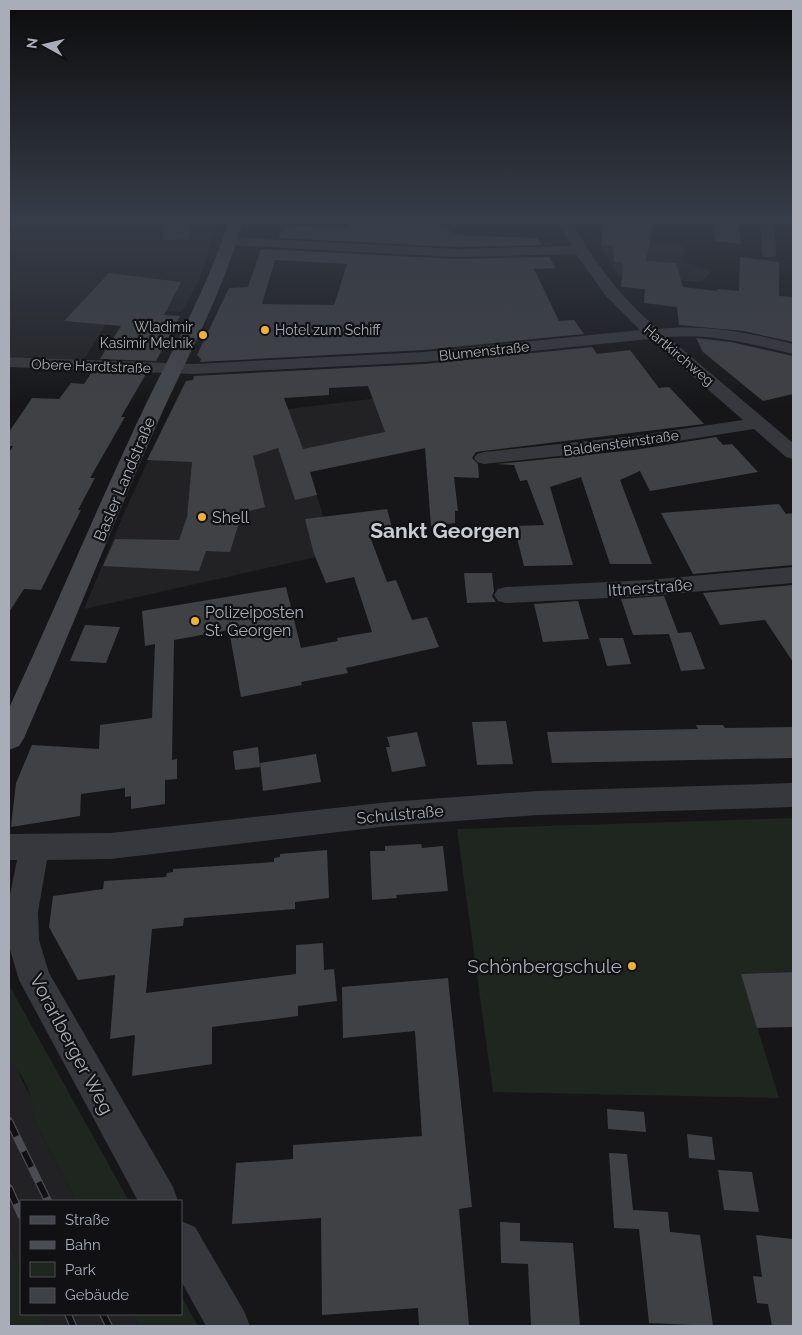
<svg xmlns="http://www.w3.org/2000/svg" width="802" height="1335" viewBox="0 0 802 1335" font-family="Raleway,sans-serif">
<style>
.built{fill:#222225}
.green{fill:#1e261f}
.building{fill:#404145;fill-rule:evenodd}
.lines{fill:none;stroke-linecap:round;stroke-linejoin:round}
.street{fill:#37383d;fill-rule:evenodd}
.secondary{fill:#45474d;fill-rule:evenodd}
.rail-casing{stroke:#4a4c52;stroke-width:8}
.rail{stroke:#111113;stroke-width:5.5;stroke-dasharray:17;stroke-linecap:butt}
.poi-dot{fill:#f2b134;stroke:#111113;stroke-width:2}
.labels{text-anchor:middle;stroke-width:4.5;stroke-linejoin:round;paint-order:stroke}
.far-poi-label{font-size:14px;fill:#a8adb8;stroke:#111113;text-anchor:end}
.far-street-label{font-size:14px;fill:#a8adb8;stroke:#111113}
.street-label{font-size:16px;fill:#a8adb8;stroke:#111113}
.poi-label{font-size:16px;fill:#a8adb8;stroke:#111113;text-anchor:start}
.near-poi-label{font-size:19px;fill:#a8adb8;stroke:#111113;text-anchor:end}
.near-street-label{font-size:19px;fill:#a8adb8;stroke:#111113}
.district-label{font-size:21px;font-weight:bold;fill:#c9ccd4;stroke:#111113}
</style>
<rect width="100%" height="100%" fill="#161618"/>
<path class="built" d="M9,219H219L200,278L182,312L116,308L83,361L9,356Z
M596,238L683,245L684,262L712,271L701,282L619,277Z
M420,393L437,446L310,472L334,553L84,609L124,513L167,420L201,434L288,409Z
M9,1063L16,1068L34,1104V1119L76,1201H21V1271L9,1243Z
M41,1314H133L139,1326H47Z"/>
<path class="green" d="M793,818V972L741,974L779,1098L493,1092L457,829Z
M9,985L129,1201H76L34,1119C34,1101 25,1073 9,1063Z
M9,1243L21,1271V1314H41L47,1326H9Z
M181,1295L198,1326H139L133,1314H181Z"/>
<path class="building" d="M166,219H192L189,239L164,240L162,238Z
M361,219H388L387,224L412,225L430,220L458,235L537,238L542,245L457,247L278,238L286,225L348,228L350,221H360Z
M602,219L630,221V219H654L646,261L676,263L683,287L717,291V289L739,291L740,257L779,262V296L793,297V342L743,331L679,325L677,307L644,303L645,289L621,287L623,262H614L613,246L602,245Z
M713,219H738L741,244L715,241Z
M261,249L457,259L549,257L556,268L534,269L559,321L574,320L584,334L424,350L200,362L201,359L197,355L229,288L248,287ZM275,260L347,264L334,305L262,304Z
M109,273L181,282L164,315L180,316L156,361L100,359L121,326L64,321Z
M696,338L731,342L793,356V394L763,401L703,352Z
M592,347L597,354L630,350L659,388L669,387L704,424L476,452L472,458L478,464L479,478L454,477L458,511H455V523L431,526L425,448L310,472L317,495L295,500L278,448L253,456L265,507L242,513L230,552L206,551L199,571L103,566L115,539L179,540L187,517L192,462L147,460L186,381L193,380L194,376L424,364ZM368,386L385,432L303,449L284,398L329,395V388Z
M92,372L146,374L121,417H125L90,478H95L78,510H81L41,590L24,589L9,612V453L13,446H9V432L32,398L59,399L71,383L84,384Z
M716,437L723,445L732,444L758,472L650,491L640,471L620,480L652,564H610L581,477L550,487L573,565L524,566L514,526L544,525L527,480L520,481L514,465L497,464L634,450Z
M779,504L786,514L793,513V565L693,574L661,513Z
M387,509L393,531L369,534L387,582L396,580L412,620L427,617L439,647L346,668L348,673L301,682L302,685L241,697L229,630L174,640L172,760L177,759V779L165,780V804L131,809V796L125,797V788L81,794L80,816L11,827L16,783L32,745L99,749L100,725L152,718L155,644L145,646L142,611L286,587L301,648L338,641L337,638L372,632L354,577L326,583L314,554L305,519Z
M464,573H492L494,591L492,596L496,602L467,603Z
M793,585V662L765,620L720,625L703,593Z
M664,596L678,633L691,632L705,669L681,671L669,634L633,635L621,599Z
M578,601L589,639L543,642L534,604Z
M85,625L120,627L106,663L70,661Z
M599,638H623L631,664L607,666Z
M506,721L513,764L477,765L472,722Z
M696,725H723L725,728L793,727V758L552,763L547,732L698,729Z
M417,732L426,766L392,772L386,747H390L387,737Z
M258,747L260,767L235,770L233,751Z
M316,754L321,782L263,791L260,763Z
M421,844L422,848L443,846L448,891L396,895L397,898L372,900L370,851H385V846Z
M327,850L329,898L295,902V909L184,918L183,926L152,929L146,993L296,974V945L323,943L324,970L334,969L337,1001L298,1006V1016L212,1027V1064L132,1076L135,1035L110,1039L115,975L78,980L49,927L53,896L103,889L104,881L166,877L167,873L173,872V869L274,862V858L280,857V854Z
M793,972V1027L757,1028L741,974Z
M448,978L472,1207L459,1209L469,1326H419L418,1308L322,1315L321,1218L232,1224L236,1163L293,1159V1145L422,1136L415,1031L343,1038L342,987Z
M607,1109L644,1112L646,1132L608,1129Z
M687,1134L712,1137L715,1160L689,1158Z
M609,1153L627,1154L633,1210L668,1212L670,1232L700,1235L713,1326L649,1323L639,1229L614,1228Z
M718,1170L752,1172L759,1212L724,1210Z
M500,1222L520,1223V1241L573,1243L580,1326H531L528,1264L501,1263Z
M756,1235L793,1239V1326H772L768,1304L757,1303L753,1276L762,1277Z"/>
<g class="lines">
<path class="street" d="M556,219H570C593,261 621,298 658,329C706,324 747,332 793,344V354C752,344 711,333 668,337L793,443V459L786,457L754,429L634,448L484,464L477,462L474,458L477,454L484,452L634,436L743,420L650,339L424,362L193,374L9,367V357L193,364L424,352L640,330L606,296L576,254L457,257L229,245L222,241L229,237L457,249L571,246Z
M760,219H774L776,254L774,257H764L762,254Z
M793,567V583L648,596L506,603L498,601L494,595L498,589L506,587L648,580Z
M793,783V807L538,815L389,826L111,859L47,860L38,912L39,940L49,973L173,1187L178,1201H138L19,980L9,946V900L17,860H9V834L111,833L389,802L538,791Z
M181,1221L195,1227L244,1311L250,1326H206L181,1281Z"/>
<path class="secondary" d="M229,219H243C224,292 187,356 157,424C111,528 70,634 24,738L19,746L9,750V708C53,614 92,519 136,425C168,356 207,292 229,219Z"/>
<g class="rail-casing">
<path id="rail" d="M9,1121L48,1201
M9,1188L21,1215
M68,1314L73,1326
M103,1314L109,1326"/>
</g>
<use href="#rail" class="rail"/>
</g>
<linearGradient id="sky" x2="0" y2="1"><stop stop-color="#0c0c0d"/><stop offset="0.54" stop-color="#363c48"/><stop offset="1" stop-color="#363c48" stop-opacity="0"/></linearGradient>
<rect width="802" height="406" fill="url(#sky)"/>
<g class="poi-dot">
<circle cx="265" cy="330" r="5"/>
<circle cx="203" cy="335" r="5"/>
<circle cx="202" cy="517" r="5"/>
<circle cx="195" cy="621" r="5"/>
<circle cx="632" cy="966" r="5"/>
</g>
<g class="labels">
<g class="far-poi-label">
<text x="193" y="332">Wladimir<tspan x="193" dy="16">Kasimir Melnik</tspan></text>
<text x="275" y="335" text-anchor="start">Hotel zum Schiff</text>
</g>
<g class="far-street-label">
<text transform="translate(484 351) rotate(-6)" y="5">Blumenstraße</text>
<text transform="translate(679 355) rotate(40)" y="5">Hartkirchweg</text>
<text transform="translate(91 366) rotate(2)" y="5">Obere Hardtstraße</text>
<text transform="translate(621 443) rotate(-8)" y="5">Baldensteinstraße</text>
</g>
<g class="street-label">
<text transform="translate(124 479) rotate(-67)" y="6">Basler Landstraße</text>
<text transform="translate(650 587) rotate(-4)" y="6">Ittnerstraße</text>
<text transform="translate(400 814) rotate(-5)" y="6">Schulstraße</text>
</g>
<g class="poi-label">
<text x="212" y="523">Shell</text>
<text x="205" y="618">Polizeiposten<tspan x="205" dy="18">St. Georgen</tspan></text>
</g>
<g class="near-poi-label">
<text x="622" y="973">Schönbergschule</text>
</g>
<g class="near-street-label">
<text transform="translate(72 1044) rotate(62)" y="7">Vorarlberger Weg</text>
</g>
<g class="district-label">
<text x="445" y="538">Sankt Georgen</text>
</g>
</g>
<rect width="802" height="1335" fill="none" stroke="#a8adb8" stroke-width="20"/>
<rect x="20" y="1200" width="162" height="115" fill="#111113" stroke="#4d4f55"/>
<rect x="30" y="1216" width="25" height="8" fill="#45474d" stroke="#4d4f55"/>
<text x="65" y="1225" font-size="15" fill="#a8adb8">Straße</text>
<rect x="30" y="1241" width="25" height="8" fill="#4a4c52" stroke="#4d4f55"/>
<text x="65" y="1250" font-size="15" fill="#a8adb8">Bahn</text>
<rect x="30" y="1262" width="25" height="15" fill="#1e261f" stroke="#4d4f55"/>
<text x="65" y="1275" font-size="15" fill="#a8adb8">Park</text>
<rect x="30" y="1288" width="25" height="15" fill="#404145" stroke="#4d4f55"/>
<text x="65" y="1300" font-size="15" fill="#a8adb8">Gebäude</text>
<g transform="translate(45 45) rotate(278)" stroke="#111113" stroke-width="4" paint-order="stroke">
<path d="M0-4L9 19L0 12L-9 19Z" fill="#a8adb8"/>
<text y="-8" font-size="14" font-weight="bold" text-anchor="middle" fill="#a8adb8">N</text>
</g>
</svg>
